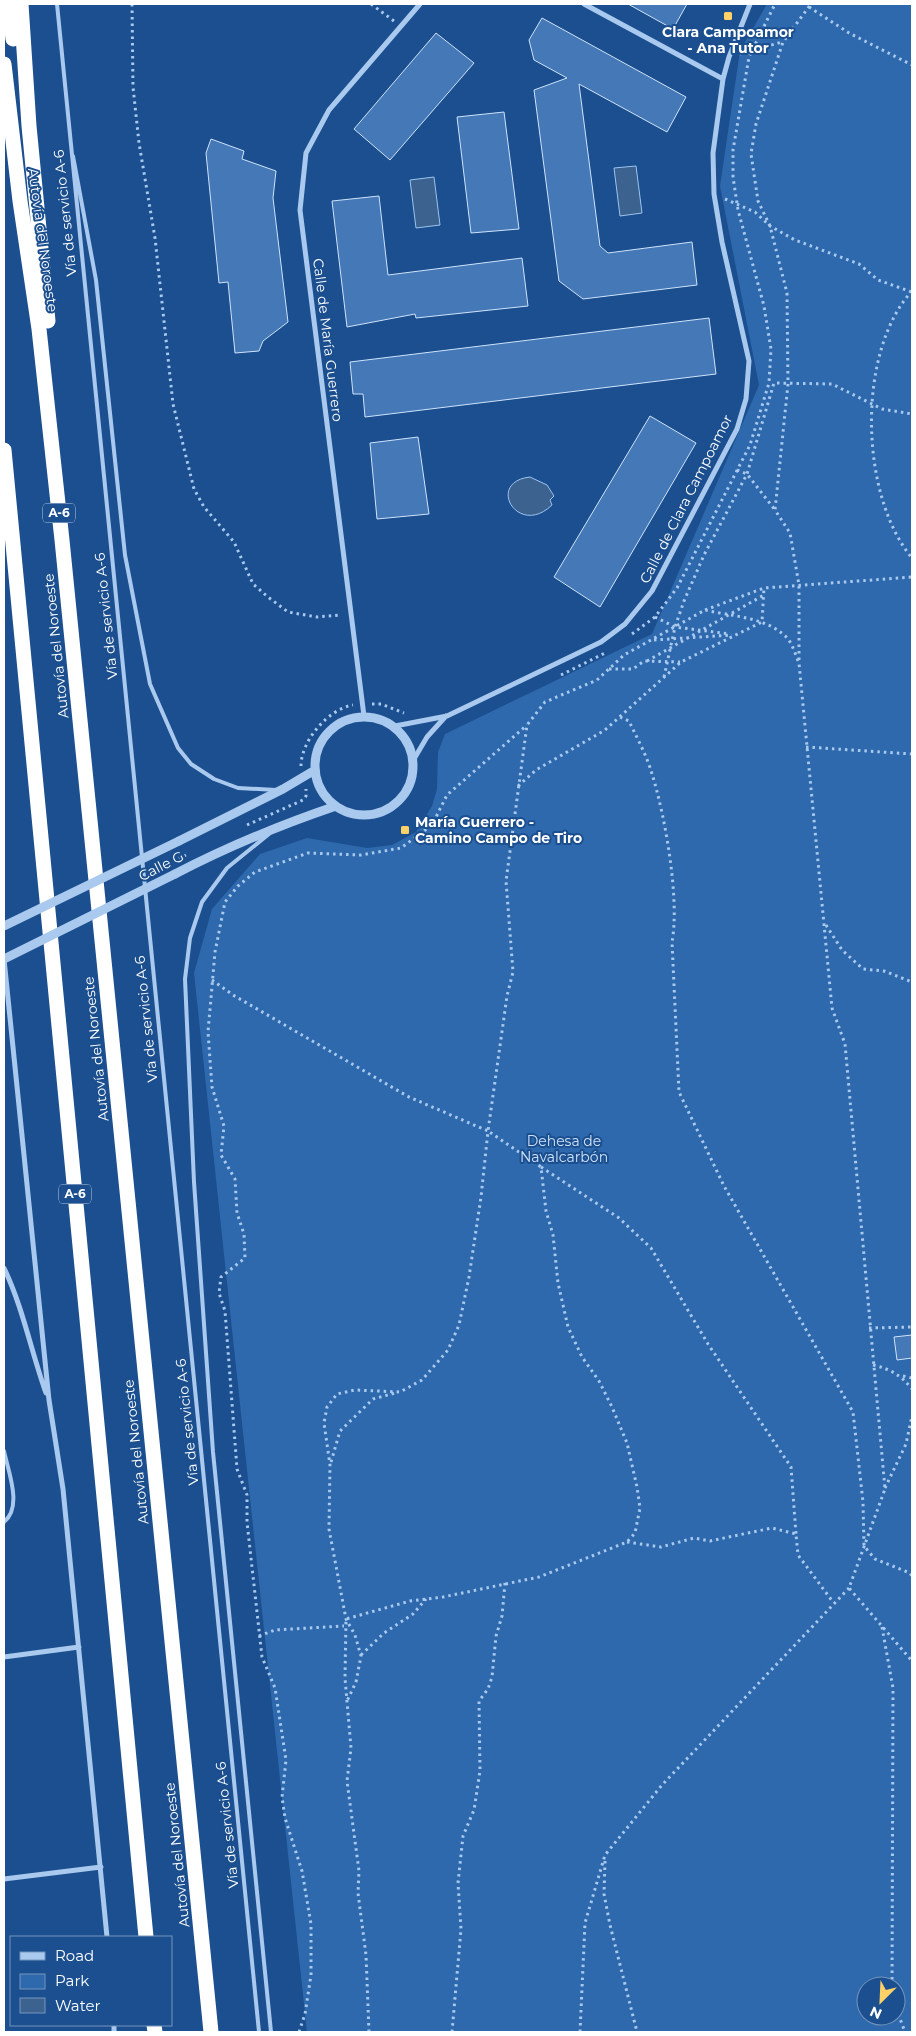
<svg xmlns="http://www.w3.org/2000/svg" width="916" height="2036" viewBox="0 0 916 2036" font-family="Montserrat,sans-serif">
<style>
.green{fill:#2e69ad;fill-rule:evenodd}
.water{fill:#3c6290;stroke:#9cc4f0}
.building{fill:#4478b7;stroke:#cfe3fa}
.lines{fill:none;stroke-linecap:round;stroke-linejoin:round}
.path{stroke:#a9c9ee;stroke-width:3;stroke-dasharray:2.5 4;stroke-linecap:butt}
.service{stroke:#a9c9ee;stroke-width:4}
.minor{stroke:#a9c9ee;stroke-width:5}
.tertiary{stroke:#a9c9ee;stroke-width:9}
.motorway{stroke:#fff;stroke-width:15}
.path-bridge{stroke:#a9c9ee;stroke-width:3;stroke-dasharray:2.5 4;stroke-linecap:butt}
.tertiary-bridge{stroke:#a9c9ee;stroke-width:9}
.poi-dot{fill:#ffd166;stroke:#1b4f8f;stroke-width:2}
.labels{text-anchor:middle;stroke-width:4;stroke-linejoin:round;paint-order:stroke}
.shield{fill:#1b4f8f;stroke:#bbcadd;stroke-width:1}
.shield-label{font-size:12px;font-weight:bold;fill:#fff}
.poi-label{font-size:14px;font-weight:bold;fill:#fff;stroke:#1b4f8f}
.street-label{font-size:14px;fill:#fff;stroke:#1b4f8f}
.park-label{font-size:14px;fill:#cfe3fa;stroke:#1b4f8f}
</style>
<rect width="100%" height="100%" fill="#1b4f8f"/>
<path class="green" d="M767,4H912V2032H307L194,973L212,909L260,854L307,838L367,848L392,845L416,832L432,806L437,789L438,752L445,734L652,634L759,385L720,186L740,51ZM866,1986H896V2016H866Z"/>
<path class="water" d="M636,166L642,213L620,216L614,168Z
M434,177L440,225L416,228L410,180Z
M530,477L547,485L554,496L550,500L552,505C518,538 485,482 530,477Z"/>
<path class="building" d="M628,4H687L673,29Z
M542,18L686,97L667,132L579,84L600,246L608,253L692,242L697,285L583,299L559,281L534,90L567,78L534,60L529,40Z
M436,33L474,63L390,160L354,129Z
M504,112L519,229L471,233L457,117Z
M211,139L244,151L242,159L276,171L273,198L288,322L263,341L259,351L235,353L228,282L219,283L206,153Z
M379,196L388,275L522,258L528,306L416,318L415,314L347,327L332,201Z
M709,318L716,374L365,417L363,394H353L350,362Z
M650,416L696,443L600,607L554,577Z
M418,437L429,514L377,519L370,443Z
M912,1335V1358L897,1360L894,1337Z"/>
<g class="lines">
<path class="path" d="M132,4L133,87L139,143L155,238L173,404L194,489L204,507L234,542L253,584L268,597L288,612L317,617L341,615
M371,4L394,21
M809,7L849,33L912,65
M740,54L782,42
M725,199L755,212L770,226L795,240L859,264L878,280L912,292
M912,291C856,352 860,496 912,558
M737,470L747,474L775,510
M705,610L764,588L912,577
M655,617L675,627L730,634
M632,634L655,617L677,588L750,445L769,383L771,349L764,306L738,210L733,177V150L749,57L775,4
M654,640L732,635
M799,660V585L790,533L775,510L788,384L787,293L770,226L758,201L751,154L756,124L783,42L811,4
M647,661L764,595
M609,669H633L644,661L680,662
M561,675L607,652
M664,677L675,627L684,601L704,555L747,474L774,383L832,384L882,409L912,414
M372,704H381L404,713
M620,717L629,721C637,738 647,756 652,774C665,815 680,900 672,942L679,1092L724,1186L853,1412L863,1502L864,1546L875,1559L910,1573L912,1576
M806,747L912,754
M301,766C301,741 328,709 353,705
M518,786L536,770L605,730L681,662L762,622L764,588
M247,825L303,800L306,796V789
M826,925L842,950L863,969L884,971L912,982
M212,980L233,995L409,1097L488,1131L481,1197L469,1277L459,1325L448,1350L422,1380L400,1392L355,1390L337,1394L327,1407L324,1423L330,1465L329,1529L346,1619L355,1635L361,1656L356,1682L347,1701
M541,1167L619,1218L651,1248L708,1344L791,1467L796,1534
M869,1328L912,1327
M873,1365C890,1369 901,1375 912,1389
M903,1376L912,1378
M331,1462L340,1431L373,1399L395,1393
M885,1488L906,1444L912,1416
M627,1542L661,1547L694,1538L710,1541L772,1528L796,1534L798,1555L833,1602
M882,1627L893,1688L892,1986
M259,1636L275,1630L344,1626
M361,1655L384,1633L413,1614L426,1599
M605,1861L604,1894L610,1925L637,2032
M896,2008L905,2032
M299,2032L305,2014L311,1975V1924L302,1871L285,1818L282,1797L286,1760L275,1688L262,1657L247,1522V1495L237,1469L225,1311L219,1293L221,1277L245,1258L244,1234L237,1213L235,1179L221,1155L224,1126L212,1087L208,1032L215,952L225,902L238,886L255,872L308,853L361,855L401,848L432,825L447,795L527,725
M369,2032L366,1955L358,1893L359,1871L347,1781L351,1748L345,1678L346,1619L410,1601L443,1597L539,1577L627,1542L635,1533L640,1508L637,1487L627,1443L612,1407L599,1381L582,1357L568,1327L558,1283L553,1235L546,1211L541,1167L488,1131L507,996L513,972L506,881L527,725L545,702L597,680L624,655L705,610C730,616 764,617 784,635C792,641 795,654 799,663L832,1008L845,1044L885,1489L849,1588L912,1661
M452,2032L461,1929L458,1883L463,1836L474,1810L480,1771L479,1701L488,1689L492,1677L496,1636L502,1616L505,1583
M580,2032L585,1923L605,1855L662,1785L849,1588"/>
<path class="service" d="M57,4L259,2032
M73,156L96,280L125,555L150,684L178,748L191,764L214,779L238,788L276,790
M269,834L227,868L202,902L190,938L185,979L194,1182L213,1452L271,2032
M4,1451C8,1471 23,1507 4,1522"/>
<path class="minor" d="M584,4L723,79
M364,716L300,210L306,153L329,110L420,4
M395,726L447,716L601,642L625,624L652,591L737,429L746,399L749,361L722,242L714,194L713,153L723,79L729,57L750,4
M414,759L427,737L446,716
M4,959L49,1400L63,1489L107,1937
M4,1268C23,1308 31,1351 46,1393
M4,1657L79,1647
M4,1879L101,1867
M114,2025V2032"/>
<path class="tertiary" d="M315 766a49 49 0 1 1 98 0a49 49 0 1 1-98 0Z
M179,841L283,789L315,770
M175,874C227,847 280,825 336,806"/>
<path class="motorway" d="M9,4L13,39
M21,4L29,126L48,321
M4,64L20,201L39,329L62,540L211,2032
M4,450L146,1937
M154,2025L155,2032"/>
<path class="path-bridge" d="M173,861L186,855"/>
<path class="tertiary-bridge" d="M4,926L179,841
M4,959L175,874"/>
</g>
<g class="poi-dot">
<rect x="723" y="11" width="10" height="10" rx="2.5"/>
<rect x="400" y="825" width="10" height="10" rx="2.5"/>
</g>
<g class="labels">
<g class="shield">
<rect x="43" y="503.5" width="32" height="19" rx="4"/>
<rect x="59" y="1184.5" width="32" height="19" rx="4"/>
</g>
<g class="shield-label">
<text x="59" y="517">A-6</text>
<text x="75" y="1198">A-6</text>
</g>
<g class="poi-label">
<text x="728" y="37">Clara Campoamor<tspan x="728" dy="16">- Ana Tutor</tspan></text>
<text x="415" y="827" text-anchor="start">María Guerrero -<tspan x="415" dy="16">Camino Campo de Tiro</tspan></text>
</g>
<g class="street-label">
<text transform="translate(65 213) rotate(-96)" y="5">Vía de servicio A-6</text>
<text transform="translate(43 240) rotate(82)" y="5">Autovía del Noroeste</text>
<text transform="translate(328 340) rotate(83)" y="5">Calle de María Guerrero</text>
<text transform="translate(686 499) rotate(-63)" y="5">Calle de Clara Campoamor</text>
<text transform="translate(106 616) rotate(-96)" y="5">Vía de servicio A-6</text>
<text transform="translate(56 646) rotate(-96)" y="5">Autovía del Noroeste</text>
<text transform="translate(161 866) rotate(-27)" y="5">Calle G</text>
<text transform="translate(146 1019) rotate(-96)" y="5">Vía de servicio A-6</text>
<text transform="translate(96 1049) rotate(-96)" y="5">Autovía del Noroeste</text>
<text transform="translate(187 1422) rotate(-96)" y="5">Vía de servicio A-6</text>
<text transform="translate(136 1452) rotate(-96)" y="5">Autovía del Noroeste</text>
<text transform="translate(227 1825) rotate(-96)" y="5">Vía de servicio A-6</text>
<text transform="translate(177 1855) rotate(-96)" y="5">Autovía del Noroeste</text>
</g>
<g class="park-label">
<text x="564" y="1146">Dehesa de<tspan x="564" dy="16">Navalcarbón</tspan></text>
</g>
</g>
<rect width="916" height="2036" fill="none" stroke="#ffffff" stroke-width="10"/>
<rect x="10" y="1936" width="162" height="90" fill="#1b4f8f" stroke="#7695bc"/>
<rect x="20" y="1952" width="25" height="8" fill="#a9c9ee" stroke="#7695bc"/>
<text x="55" y="1961" font-size="15" fill="#ffffff">Road</text>
<rect x="20" y="1974" width="25" height="15" fill="#2e69ad" stroke="#7695bc"/>
<text x="55" y="1986" font-size="15" fill="#ffffff">Park</text>
<rect x="20" y="1998" width="25" height="15" fill="#3c6290" stroke="#7695bc"/>
<text x="55" y="2011" font-size="15" fill="#ffffff">Water</text>
<g transform="translate(881 2001) rotate(204)"><circle r="24" fill="#1b4f8f" stroke="#7695bc"/>
<path d="M0-4L9 19L0 12L-9 19Z" fill="#ffd166"/>
<text y="-8" font-size="14" font-weight="bold" text-anchor="middle" fill="#ffffff">N</text>
</g>
</svg>
